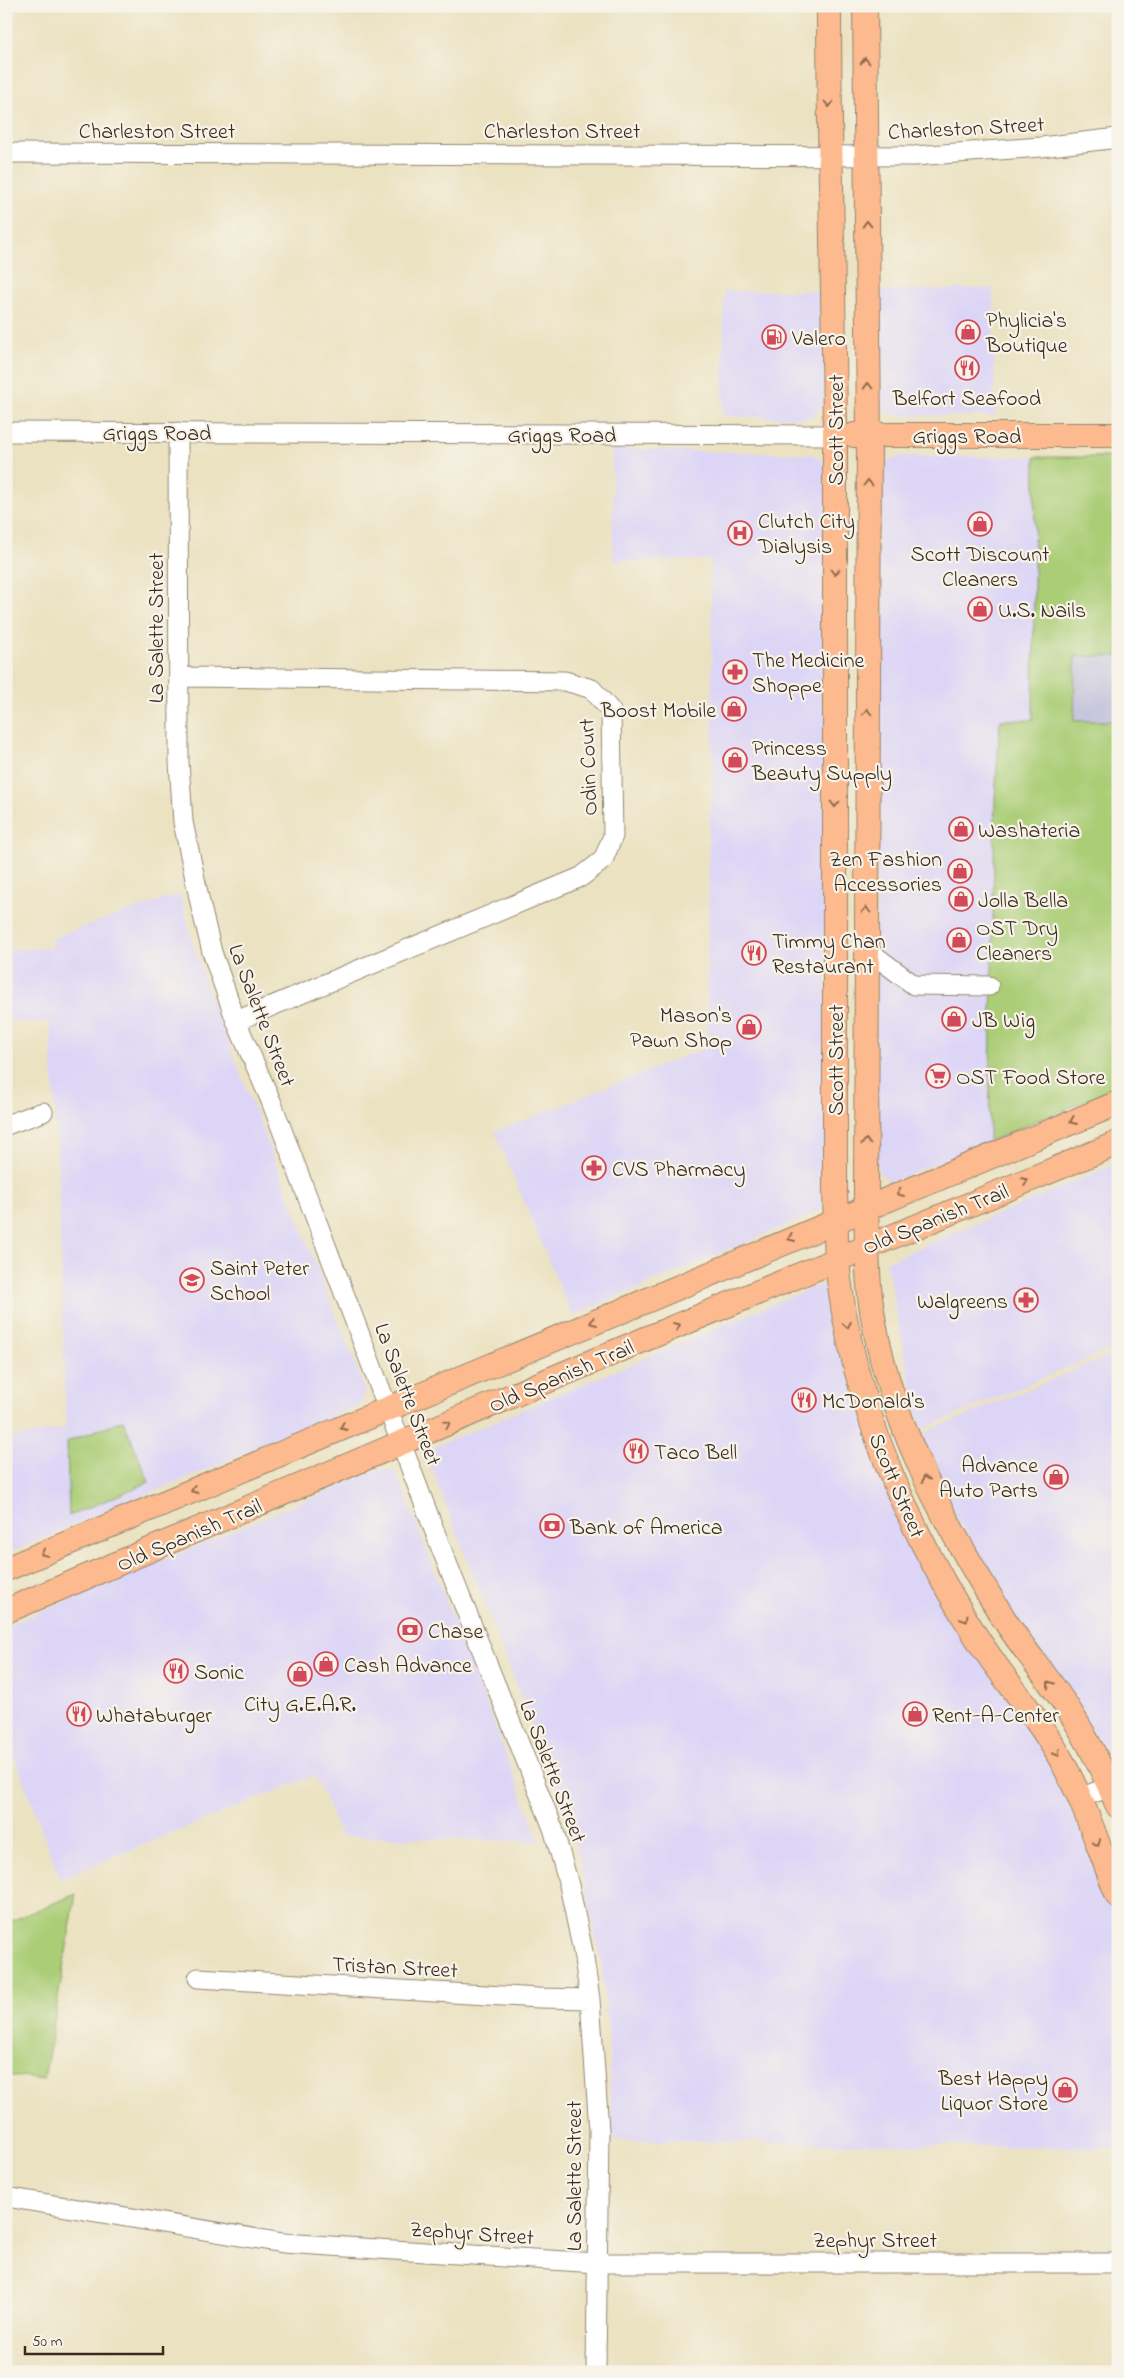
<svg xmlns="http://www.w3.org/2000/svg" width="1124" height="2378" viewBox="0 0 1124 2378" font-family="'Indie Flower',sans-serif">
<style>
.built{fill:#ddd5f6}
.industrial{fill:#c2c1dc}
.green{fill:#aacd76;stroke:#727c4a}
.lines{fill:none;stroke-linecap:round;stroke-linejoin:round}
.minor-casing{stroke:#938670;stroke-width:21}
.major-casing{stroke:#938670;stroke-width:26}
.minor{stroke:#fff;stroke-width:19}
.major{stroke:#fcba8e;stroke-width:24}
.oneway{stroke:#926b50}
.labels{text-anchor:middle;stroke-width:4.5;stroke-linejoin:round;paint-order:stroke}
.street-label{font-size:22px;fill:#3b2a1e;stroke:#f7f3e8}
.poi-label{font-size:22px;fill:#3b2a1e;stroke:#f7f3e8;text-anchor:start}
</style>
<rect width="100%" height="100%" fill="#f7f3e8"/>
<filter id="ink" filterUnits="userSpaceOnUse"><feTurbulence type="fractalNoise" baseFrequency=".02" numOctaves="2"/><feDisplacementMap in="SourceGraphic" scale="10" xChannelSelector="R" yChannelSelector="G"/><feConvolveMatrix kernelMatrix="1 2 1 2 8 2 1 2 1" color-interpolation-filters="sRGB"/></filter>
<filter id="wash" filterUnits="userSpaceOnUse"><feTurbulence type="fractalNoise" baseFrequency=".0096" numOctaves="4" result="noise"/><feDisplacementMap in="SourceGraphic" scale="20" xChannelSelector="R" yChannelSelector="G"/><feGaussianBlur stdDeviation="1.12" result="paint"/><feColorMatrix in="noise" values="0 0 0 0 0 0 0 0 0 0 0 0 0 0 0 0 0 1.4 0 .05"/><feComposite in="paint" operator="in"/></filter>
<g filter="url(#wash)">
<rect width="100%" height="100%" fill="#ebe2c1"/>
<path class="built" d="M993,288L995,416L895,415L884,410L878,402L875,291Z
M724,291H825V401L816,414L809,417L793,418L723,416Z
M612,449L811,454L823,462L826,471V1203L820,1210L801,1219L572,1316L495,1132L707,1047L709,825L713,786L711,560L613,561Z
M900,456L1035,457L1034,651L1033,720H1001L1000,724L995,799L989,1141L901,1178L890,1181L878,1171L876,1162L878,469L887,461Z
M180,894L193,945L210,996L365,1389L363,1398L359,1405L352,1408L6,1554V1440L66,1428L58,1171L50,1022L6,1021V949H51L52,939L68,932Z
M1118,1163V1346L920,1430L886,1262Z
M819,1285L827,1286L832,1293L856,1405L1044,1749L1099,1866L1118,1918V2148L611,2140L609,2038L601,1962L579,1857L566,1812L431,1467L430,1457L433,1449L441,1444Z
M1118,1352V1757L1103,1751L1010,1613L953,1512L921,1434Z
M380,1469H388L395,1473L401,1484L540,1842L341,1836L315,1775L60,1879L6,1734V1626Z"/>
<path class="industrial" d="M1075,656H1118V721H1074Z"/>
<path class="green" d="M1035,457H1118V656H1075L1074,721H1118V1087L989,1141L995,799L1000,724L1001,720H1033Z
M123,1420L149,1482L69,1516L67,1442Z
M76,1894L44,2080L6,2075V1923Z"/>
</g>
<g filter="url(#ink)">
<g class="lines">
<g class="minor-casing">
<path id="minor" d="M6,153L914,156L1041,147L1118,138
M6,432L835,435
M178,432L179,762L183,822L201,907L212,952L236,1021L271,1101L441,1548L553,1828L569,1885L583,1952L590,1999L599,2130L596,2372
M179,677L565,681L592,689L611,711L613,836L603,860L581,877L236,1021
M866,949L914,985L989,986
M6,1125L43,1112
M1079,1798L1110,1787L1118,1779
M198,1978L539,1998L590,1999
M6,2197L283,2243L597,2263H1118"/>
</g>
<g class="major-casing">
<path id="major" d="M829,6C829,149 834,292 835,434C836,686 836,938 835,1189C836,1219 835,1250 839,1279C855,1409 907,1528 977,1638C1003,1679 1036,1714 1059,1756C1084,1800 1099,1849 1118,1896
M865,6L869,435L866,1191C867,1226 866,1262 870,1297C885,1414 942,1520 1004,1619C1025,1652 1052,1682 1072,1715C1090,1744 1105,1775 1118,1806
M854,435H1118
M6,1569L1118,1103
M6,1611L643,1340L1118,1143"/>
</g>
<use href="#minor" class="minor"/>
<use href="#major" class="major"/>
</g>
<defs><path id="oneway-chevron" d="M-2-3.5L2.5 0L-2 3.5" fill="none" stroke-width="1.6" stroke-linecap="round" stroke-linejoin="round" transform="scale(1.25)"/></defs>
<g class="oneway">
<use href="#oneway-chevron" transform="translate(865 61) rotate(-91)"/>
<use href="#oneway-chevron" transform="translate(829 104) rotate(90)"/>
<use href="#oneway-chevron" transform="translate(867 224) rotate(-91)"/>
<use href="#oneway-chevron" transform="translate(868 386) rotate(-91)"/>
<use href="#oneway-chevron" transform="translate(868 483) rotate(-90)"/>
<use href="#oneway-chevron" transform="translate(835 572) rotate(90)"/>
<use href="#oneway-chevron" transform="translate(867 712) rotate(-90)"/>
<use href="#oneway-chevron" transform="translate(835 804) rotate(90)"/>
<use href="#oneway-chevron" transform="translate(866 910) rotate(-90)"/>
<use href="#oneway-chevron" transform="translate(1073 1121) rotate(157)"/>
<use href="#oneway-chevron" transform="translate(866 1142) rotate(-90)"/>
<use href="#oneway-chevron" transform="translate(1025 1181) rotate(-22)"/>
<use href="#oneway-chevron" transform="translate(900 1193) rotate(157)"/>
<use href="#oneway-chevron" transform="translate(791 1238) rotate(157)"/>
<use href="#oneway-chevron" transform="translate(593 1322) rotate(157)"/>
<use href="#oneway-chevron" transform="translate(847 1325) rotate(80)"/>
<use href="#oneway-chevron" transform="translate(677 1326) rotate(-23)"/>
<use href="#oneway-chevron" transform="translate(447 1424) rotate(-23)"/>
<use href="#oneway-chevron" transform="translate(343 1427) rotate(157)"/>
<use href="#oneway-chevron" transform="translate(925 1479) rotate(-114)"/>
<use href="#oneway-chevron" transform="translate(194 1490) rotate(157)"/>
<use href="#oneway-chevron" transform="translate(44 1553) rotate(157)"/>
<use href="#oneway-chevron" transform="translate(965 1619) rotate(59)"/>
<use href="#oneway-chevron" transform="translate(1050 1684) rotate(-125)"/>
<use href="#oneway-chevron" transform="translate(1057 1753) rotate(60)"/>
<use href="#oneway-chevron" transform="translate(1097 1843) rotate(69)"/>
</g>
</g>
<defs>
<g id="shop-ring" transform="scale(1.25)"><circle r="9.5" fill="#f7f3e8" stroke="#d1495b" stroke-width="1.5"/><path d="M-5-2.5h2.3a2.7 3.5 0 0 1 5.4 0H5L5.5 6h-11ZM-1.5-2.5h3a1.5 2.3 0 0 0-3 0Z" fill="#d1495b"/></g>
<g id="fuel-ring" transform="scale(1.25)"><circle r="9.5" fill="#f7f3e8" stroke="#d1495b" stroke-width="1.5"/><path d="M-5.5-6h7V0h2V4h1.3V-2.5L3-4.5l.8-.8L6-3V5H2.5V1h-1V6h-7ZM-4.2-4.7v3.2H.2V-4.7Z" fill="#d1495b"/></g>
<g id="restaurant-ring" transform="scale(1.25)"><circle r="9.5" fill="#f7f3e8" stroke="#d1495b" stroke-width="1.5"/><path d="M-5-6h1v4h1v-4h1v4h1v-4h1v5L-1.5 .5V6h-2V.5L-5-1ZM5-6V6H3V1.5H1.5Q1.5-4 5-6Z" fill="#d1495b"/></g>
<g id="hospital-ring" transform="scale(1.25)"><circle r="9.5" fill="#f7f3e8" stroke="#d1495b" stroke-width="1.5"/><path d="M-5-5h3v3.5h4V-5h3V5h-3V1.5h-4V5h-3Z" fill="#d1495b"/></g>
<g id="pharmacy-ring" transform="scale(1.25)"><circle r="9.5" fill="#f7f3e8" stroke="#d1495b" stroke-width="1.5"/><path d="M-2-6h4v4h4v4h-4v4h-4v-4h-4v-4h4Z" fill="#d1495b"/></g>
<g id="supermarket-ring" transform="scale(1.25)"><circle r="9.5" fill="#f7f3e8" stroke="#d1495b" stroke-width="1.5"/><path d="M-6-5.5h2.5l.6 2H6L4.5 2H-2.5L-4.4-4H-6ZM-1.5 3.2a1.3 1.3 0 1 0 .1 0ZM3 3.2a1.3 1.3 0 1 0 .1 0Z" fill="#d1495b"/></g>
<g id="school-ring" transform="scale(1.25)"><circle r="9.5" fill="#f7f3e8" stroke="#d1495b" stroke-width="1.5"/><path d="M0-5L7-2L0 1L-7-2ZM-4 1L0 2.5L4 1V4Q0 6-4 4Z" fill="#d1495b"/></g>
<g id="bank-ring" transform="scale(1.25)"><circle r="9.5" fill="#f7f3e8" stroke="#d1495b" stroke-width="1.5"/><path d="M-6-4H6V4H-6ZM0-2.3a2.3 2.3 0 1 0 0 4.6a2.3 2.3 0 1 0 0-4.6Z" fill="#d1495b"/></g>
</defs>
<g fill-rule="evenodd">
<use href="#shop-ring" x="968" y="332"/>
<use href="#fuel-ring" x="774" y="337"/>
<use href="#restaurant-ring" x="967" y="368"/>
<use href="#shop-ring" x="980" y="524"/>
<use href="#hospital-ring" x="740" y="533"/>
<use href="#shop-ring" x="980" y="609"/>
<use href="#pharmacy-ring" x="735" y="672"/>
<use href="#shop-ring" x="734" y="709"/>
<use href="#shop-ring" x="735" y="760"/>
<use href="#shop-ring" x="961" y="829"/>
<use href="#shop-ring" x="960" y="871"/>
<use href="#shop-ring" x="961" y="899"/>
<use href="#shop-ring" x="959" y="940"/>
<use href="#restaurant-ring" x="754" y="953"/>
<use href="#shop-ring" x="954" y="1019"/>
<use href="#shop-ring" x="749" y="1027"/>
<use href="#supermarket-ring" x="938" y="1076"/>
<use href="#pharmacy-ring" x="594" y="1168"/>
<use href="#school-ring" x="192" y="1280"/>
<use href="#pharmacy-ring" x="1026" y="1300"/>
<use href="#restaurant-ring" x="804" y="1400"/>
<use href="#restaurant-ring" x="636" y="1451"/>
<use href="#shop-ring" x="1056" y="1477"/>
<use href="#bank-ring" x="552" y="1526"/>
<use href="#bank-ring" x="410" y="1630"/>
<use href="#shop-ring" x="326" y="1664"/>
<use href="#restaurant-ring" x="176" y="1671"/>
<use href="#shop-ring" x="300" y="1674"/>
<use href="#restaurant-ring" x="79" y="1714"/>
<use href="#shop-ring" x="915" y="1714"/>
<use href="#shop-ring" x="1065" y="2090"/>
</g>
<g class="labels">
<g class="street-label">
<text transform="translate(966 127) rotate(-3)" y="8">Charleston Street</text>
<text x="157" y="138">Charleston Street</text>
<text x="562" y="138">Charleston Street</text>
<text transform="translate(835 430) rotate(-90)" y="8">Scott Street</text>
<text x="157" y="440">Griggs Road</text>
<text x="562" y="442">Griggs Road</text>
<text x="967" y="443">Griggs Road</text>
<text transform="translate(155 628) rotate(-90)" y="8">La Salette Street</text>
<text transform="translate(587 767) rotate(-92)" y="8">Odin Court</text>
<text transform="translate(263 1015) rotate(69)" y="8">La Salette Street</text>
<text transform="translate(835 1060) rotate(-90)" y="8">Scott Street</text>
<text transform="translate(935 1218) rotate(-22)" y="8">Old Spanish Trail</text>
<text transform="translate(561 1375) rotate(-23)" y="8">Old Spanish Trail</text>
<text transform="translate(409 1394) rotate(69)" y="8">La Salette Street</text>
<text transform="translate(898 1485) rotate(67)" y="8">Scott Street</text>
<text transform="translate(189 1534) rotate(-23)" y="8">Old Spanish Trail</text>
<text transform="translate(554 1771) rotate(69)" y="8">La Salette Street</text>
<text transform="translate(395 1966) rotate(3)" y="8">Tristan Street</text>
<text transform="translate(573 2176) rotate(-90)" y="8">La Salette Street</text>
<text transform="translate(472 2232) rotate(4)" y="8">Zephyr Street</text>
<text x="875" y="2247">Zephyr Street</text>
</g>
<g class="poi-label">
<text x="986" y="327">Phylicia's<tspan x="986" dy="25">Boutique</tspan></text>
<text x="792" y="345">Valero</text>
<text x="967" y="405" text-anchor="middle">Belfort Seafood</text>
<text x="758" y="528">Clutch City<tspan x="758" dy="25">Dialysis</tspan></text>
<text x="980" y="561" text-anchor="middle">Scott Discount<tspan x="980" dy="25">Cleaners</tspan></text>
<text x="998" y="617">U.S. Nails</text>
<text x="752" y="667">The Medicine<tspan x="752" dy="25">Shoppe</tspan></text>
<text x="716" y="717" text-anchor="end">Boost Mobile</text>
<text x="752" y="755">Princess<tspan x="752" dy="25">Beauty Supply</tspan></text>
<text x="978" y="837">Washateria</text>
<text x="942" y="866" text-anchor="end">Zen Fashion<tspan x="942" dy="25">Accessories</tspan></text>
<text x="978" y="907">Jolla Bella</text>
<text x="976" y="935">OST Dry<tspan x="976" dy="25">Cleaners</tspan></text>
<text x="772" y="948">Timmy Chan<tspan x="772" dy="25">Restaurant</tspan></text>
<text x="732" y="1022" text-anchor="end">Mason's<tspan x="732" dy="25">Pawn Shop</tspan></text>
<text x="972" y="1027">JB Wig</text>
<text x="956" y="1084">OST Food Store</text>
<text x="612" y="1176">CVS Pharmacy</text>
<text x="210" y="1275">Saint Peter<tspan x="210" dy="25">School</tspan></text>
<text x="1008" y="1308" text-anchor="end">Walgreens</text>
<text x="822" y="1408">McDonald's</text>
<text x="654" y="1459">Taco Bell</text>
<text x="1038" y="1472" text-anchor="end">Advance<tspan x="1038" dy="25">Auto Parts</tspan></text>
<text x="570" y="1534">Bank of America</text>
<text x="428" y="1638">Chase</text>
<text x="344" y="1672">Cash Advance</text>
<text x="194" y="1679">Sonic</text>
<text x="300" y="1711" text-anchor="middle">City G.E.A.R.</text>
<text x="96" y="1722">Whataburger</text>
<text x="932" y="1722">Rent-A-Center</text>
<text x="1048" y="2085" text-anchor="end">Best Happy<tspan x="1048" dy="25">Liquor Store</tspan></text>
</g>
</g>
<rect width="1124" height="2378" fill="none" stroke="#f7f3e8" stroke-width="25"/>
<path d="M25 2346v8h138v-8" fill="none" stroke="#3b2a1e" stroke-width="2.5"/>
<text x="32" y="2346" font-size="15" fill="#3b2a1e" stroke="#f7f3e8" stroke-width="4" paint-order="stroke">50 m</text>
</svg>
